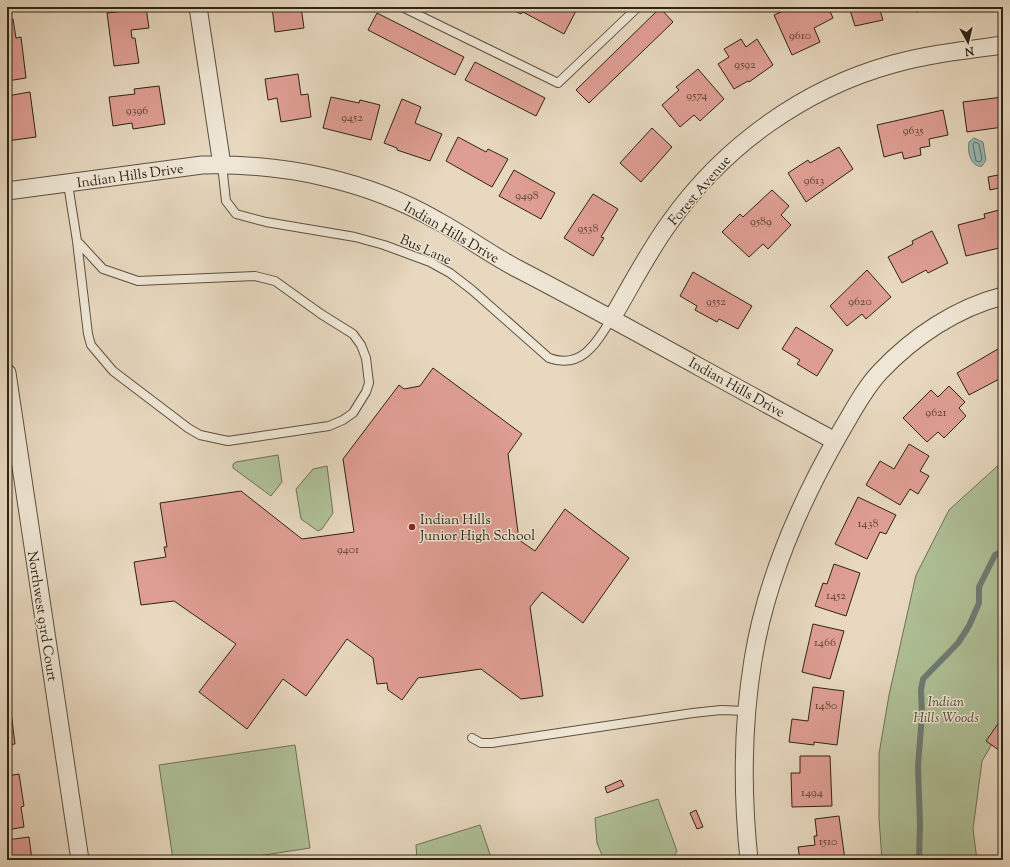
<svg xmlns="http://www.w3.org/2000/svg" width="1010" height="867" viewBox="0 0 1010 867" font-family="'Sorts Mill Goudy',serif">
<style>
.green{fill:#afc097;stroke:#6e7256}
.water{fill:#97b9b4;stroke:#6d7d75}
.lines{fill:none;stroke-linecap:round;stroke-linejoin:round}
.shore{stroke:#626e65;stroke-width:1}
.stream{stroke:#6d7d75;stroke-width:6}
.building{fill:#df9e93;stroke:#2e2416}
.service-casing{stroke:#5c5140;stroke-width:10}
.minor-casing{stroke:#5c5140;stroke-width:19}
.service{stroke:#efe6d5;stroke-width:8}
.minor{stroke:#efe6d5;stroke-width:17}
.poi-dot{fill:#8f2418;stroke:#efe6d5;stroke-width:1.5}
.labels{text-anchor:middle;stroke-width:3;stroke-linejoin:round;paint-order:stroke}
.number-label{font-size:12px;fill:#5a4235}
.street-label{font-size:14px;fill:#2e2416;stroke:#efe6d5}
.poi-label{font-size:14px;fill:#2e2416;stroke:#efe6d5;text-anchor:start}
.park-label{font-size:14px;font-style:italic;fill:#4e4b36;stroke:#efe6d5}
</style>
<rect width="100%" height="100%" fill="#e7d8bf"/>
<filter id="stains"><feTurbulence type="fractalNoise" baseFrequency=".005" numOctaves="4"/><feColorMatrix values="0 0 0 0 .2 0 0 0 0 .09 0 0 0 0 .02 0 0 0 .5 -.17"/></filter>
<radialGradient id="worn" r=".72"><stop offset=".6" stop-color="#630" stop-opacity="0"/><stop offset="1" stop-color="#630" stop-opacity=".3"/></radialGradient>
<path class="green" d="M278,455L282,482L271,496L233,468V464L236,462Z
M1003,461V725L982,761L973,829L977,860H882L879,818V754L889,695L916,575L949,510Z
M327,466L333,513L322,529L318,531L301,519L296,489L313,469Z
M295,745L310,848L232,860H173L159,765Z
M658,799L677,851L671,860H604L597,843L595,818Z
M480,825L492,860H417L416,845Z"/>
<path class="water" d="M974,138L983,142L986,160L982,166C971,168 967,151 969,142Z"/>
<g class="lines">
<path class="shore" d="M975,142L979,144L982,159L980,162L976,161L973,145Z"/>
<path class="stream" d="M919,860L920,824L918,766L922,715L921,690L923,679L958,643L969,626L979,603V587L995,555L1003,551"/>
</g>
<path class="building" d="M123,7H146L149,28L131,30L132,38H135L139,63L114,66L107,13L124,11Z
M272,7H301L304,28L275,32Z
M507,7H578L564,34L523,12L521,14Z
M793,7H828L833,18L814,28L820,42L792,55L774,15Z
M849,7H879L883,20L855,26Z
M915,7H942V8L916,12Z
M660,8L673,22L589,103L576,90Z
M377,13L464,57L455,75L368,30Z
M13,19L16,38L21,37L26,78L7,81V20Z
M741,39L746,47L757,39L773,65L749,82L748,81L734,89L718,64L729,57L724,49Z
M475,62L545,98L536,116L465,80Z
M698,69L724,99L700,121L694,115L680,127L662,105L679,90L676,87Z
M298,74L301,95L308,94L311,117L281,122L277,98L268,100L265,79Z
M159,86L165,124L133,129L132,123L113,126L109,97L135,94L134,89Z
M30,92L36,137L7,141V96Z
M331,97L359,103L360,100L380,105L371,140L323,128Z
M1003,97V127L967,132L963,102Z
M402,99L421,107L415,123L442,134L430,161L397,150V148L384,143Z
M943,110L948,135L929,139L930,146L920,148L921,155L904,159L902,152L884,157L877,125Z
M652,128L672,147L641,182L620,163Z
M458,137L486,152L488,149L508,159L492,187L446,161Z
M839,147L853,169L806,202L788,173L808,160L810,163Z
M514,170L555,193L541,219L499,196Z
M1003,174V187L990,190L988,177Z
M772,190L789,206L781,215L791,225L768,249L763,244L749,257L722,232L740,214L743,217Z
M593,194L618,209L601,237L604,238L593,256L564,238Z
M1003,209V247L966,256L958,225L985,218L984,214Z
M932,231L948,263L928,273L926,270L902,283L888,257L913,244L912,241Z
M867,270L891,297L866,319L862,314L847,326L830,306Z
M693,272L752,306L738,329L719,319L717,322L695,310L697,306L680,296Z
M796,327L833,350L817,376L797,364L800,360L782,349Z
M1003,346V377L969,395L957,373Z
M433,368L522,434L508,454L519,540L535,551L565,509L629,558L583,623L542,592L530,607L543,696L521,699L481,669L418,678L402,700L388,690L387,683L377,684L373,658L347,639L306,696L283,679L247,729L199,692L236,644L174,601L141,605L134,562L166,557L164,547H167L160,503L241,491L302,539L354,532L343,459L399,385L404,389L420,386Z
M949,386L965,402L959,408L966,416L944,438L938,432L927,442L903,418L931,390L938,397Z
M909,444L929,456L920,471L929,476L918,494L910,489L900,505L866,485L880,461L894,469Z
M858,497L896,515L886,534L880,532L867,559L835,544Z
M834,564L860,573L846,616L815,606L823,583L827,584Z
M813,624L844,631L830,679L802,672Z
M813,687L844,691L837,745L814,742V745L789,742L792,719L808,721Z
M11,712L15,744L7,745V713Z
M1000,721L1003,723V753L986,741Z
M800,756H830L832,806L792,807L791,773H800Z
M19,774L24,806L21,807L24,827L7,830V776Z
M621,780L624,786L607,793L605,787Z
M696,810L703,827L697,829L690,813Z
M839,816L845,860H800L798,847L815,845L814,836H817L815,819Z
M29,837L32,860H7V840Z"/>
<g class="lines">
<g class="service-casing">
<path id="service" d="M402,7L558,83L638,7
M222,165L226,201L236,214L266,222L355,237L384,245L430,262L450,273L472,290L549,358C582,370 597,342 612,318
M68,184L77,241L88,334L91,345L113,371L188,428L200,435L228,441L329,426L343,420L353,413L366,392L369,383L366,358L361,345L353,334L321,314L275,281L255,276L138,281L103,269L77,241
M472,738L481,743H492L693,713L721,710L746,711"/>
</g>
<g class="minor-casing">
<path id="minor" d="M198,7L222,165
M7,191L202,165C283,163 367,180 438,221C466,236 492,256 520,270C626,325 730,385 835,441
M612,318C631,286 648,252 670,222C724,146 803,89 893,64C929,54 966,50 1003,45
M7,373L80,860
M749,860C742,793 742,727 753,660C766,579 800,502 841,431C853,411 864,389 880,372C913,337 956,308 1003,296"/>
</g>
<use href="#service" class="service"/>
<use href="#minor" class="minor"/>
</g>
<circle class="poi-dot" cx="412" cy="527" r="4"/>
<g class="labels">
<g class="number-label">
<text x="800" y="39">9610</text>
<text x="745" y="68">9592</text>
<text x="697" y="99">9574</text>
<text x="137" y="114">9396</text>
<text x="352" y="121">9452</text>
<text x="913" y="134">9635</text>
<text x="814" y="184">9613</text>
<text x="527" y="199">9498</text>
<text x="761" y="225">9589</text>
<text x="588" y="232">9538</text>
<text x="716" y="305">9552</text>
<text x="860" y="305">9620</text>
<text x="936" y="416">9621</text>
<text x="868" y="527">1438</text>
<text x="348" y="553">9401</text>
<text x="836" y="599">1452</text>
<text x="825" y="646">1466</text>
<text x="826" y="709">1480</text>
<text x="812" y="796">1494</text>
<text x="828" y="845">1510</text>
</g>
<g class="street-label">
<text transform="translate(130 175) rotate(-8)" y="5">Indian Hills Drive</text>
<text transform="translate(699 190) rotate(-49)" y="5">Forest Avenue</text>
<text transform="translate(452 232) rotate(30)" y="5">Indian Hills Drive</text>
<text transform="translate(426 249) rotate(24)" y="5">Bus Lane</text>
<text transform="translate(737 387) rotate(29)" y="5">Indian Hills Drive</text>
<text transform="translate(43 616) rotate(81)" y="5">Northwest 93rd Court</text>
</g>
<g class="poi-label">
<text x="420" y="524">Indian Hills<tspan x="420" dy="16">Junior High School</tspan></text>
</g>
<g class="park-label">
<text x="946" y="706">Indian<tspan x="946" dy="16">Hills Woods</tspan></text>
</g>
</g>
<rect width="1010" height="867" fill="none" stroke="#e7d8bf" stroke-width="24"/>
<rect x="8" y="8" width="994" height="851" fill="none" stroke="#2e2416" stroke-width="2"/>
<rect x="12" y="12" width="986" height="843" fill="none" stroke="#2e2416"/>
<g transform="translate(968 42) rotate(172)" stroke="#efe6d5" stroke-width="3" paint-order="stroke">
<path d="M0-3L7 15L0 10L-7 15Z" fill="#2e2416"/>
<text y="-6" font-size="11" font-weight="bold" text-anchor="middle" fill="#2e2416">N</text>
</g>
<rect width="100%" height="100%" filter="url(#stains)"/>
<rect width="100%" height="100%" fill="url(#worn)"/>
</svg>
